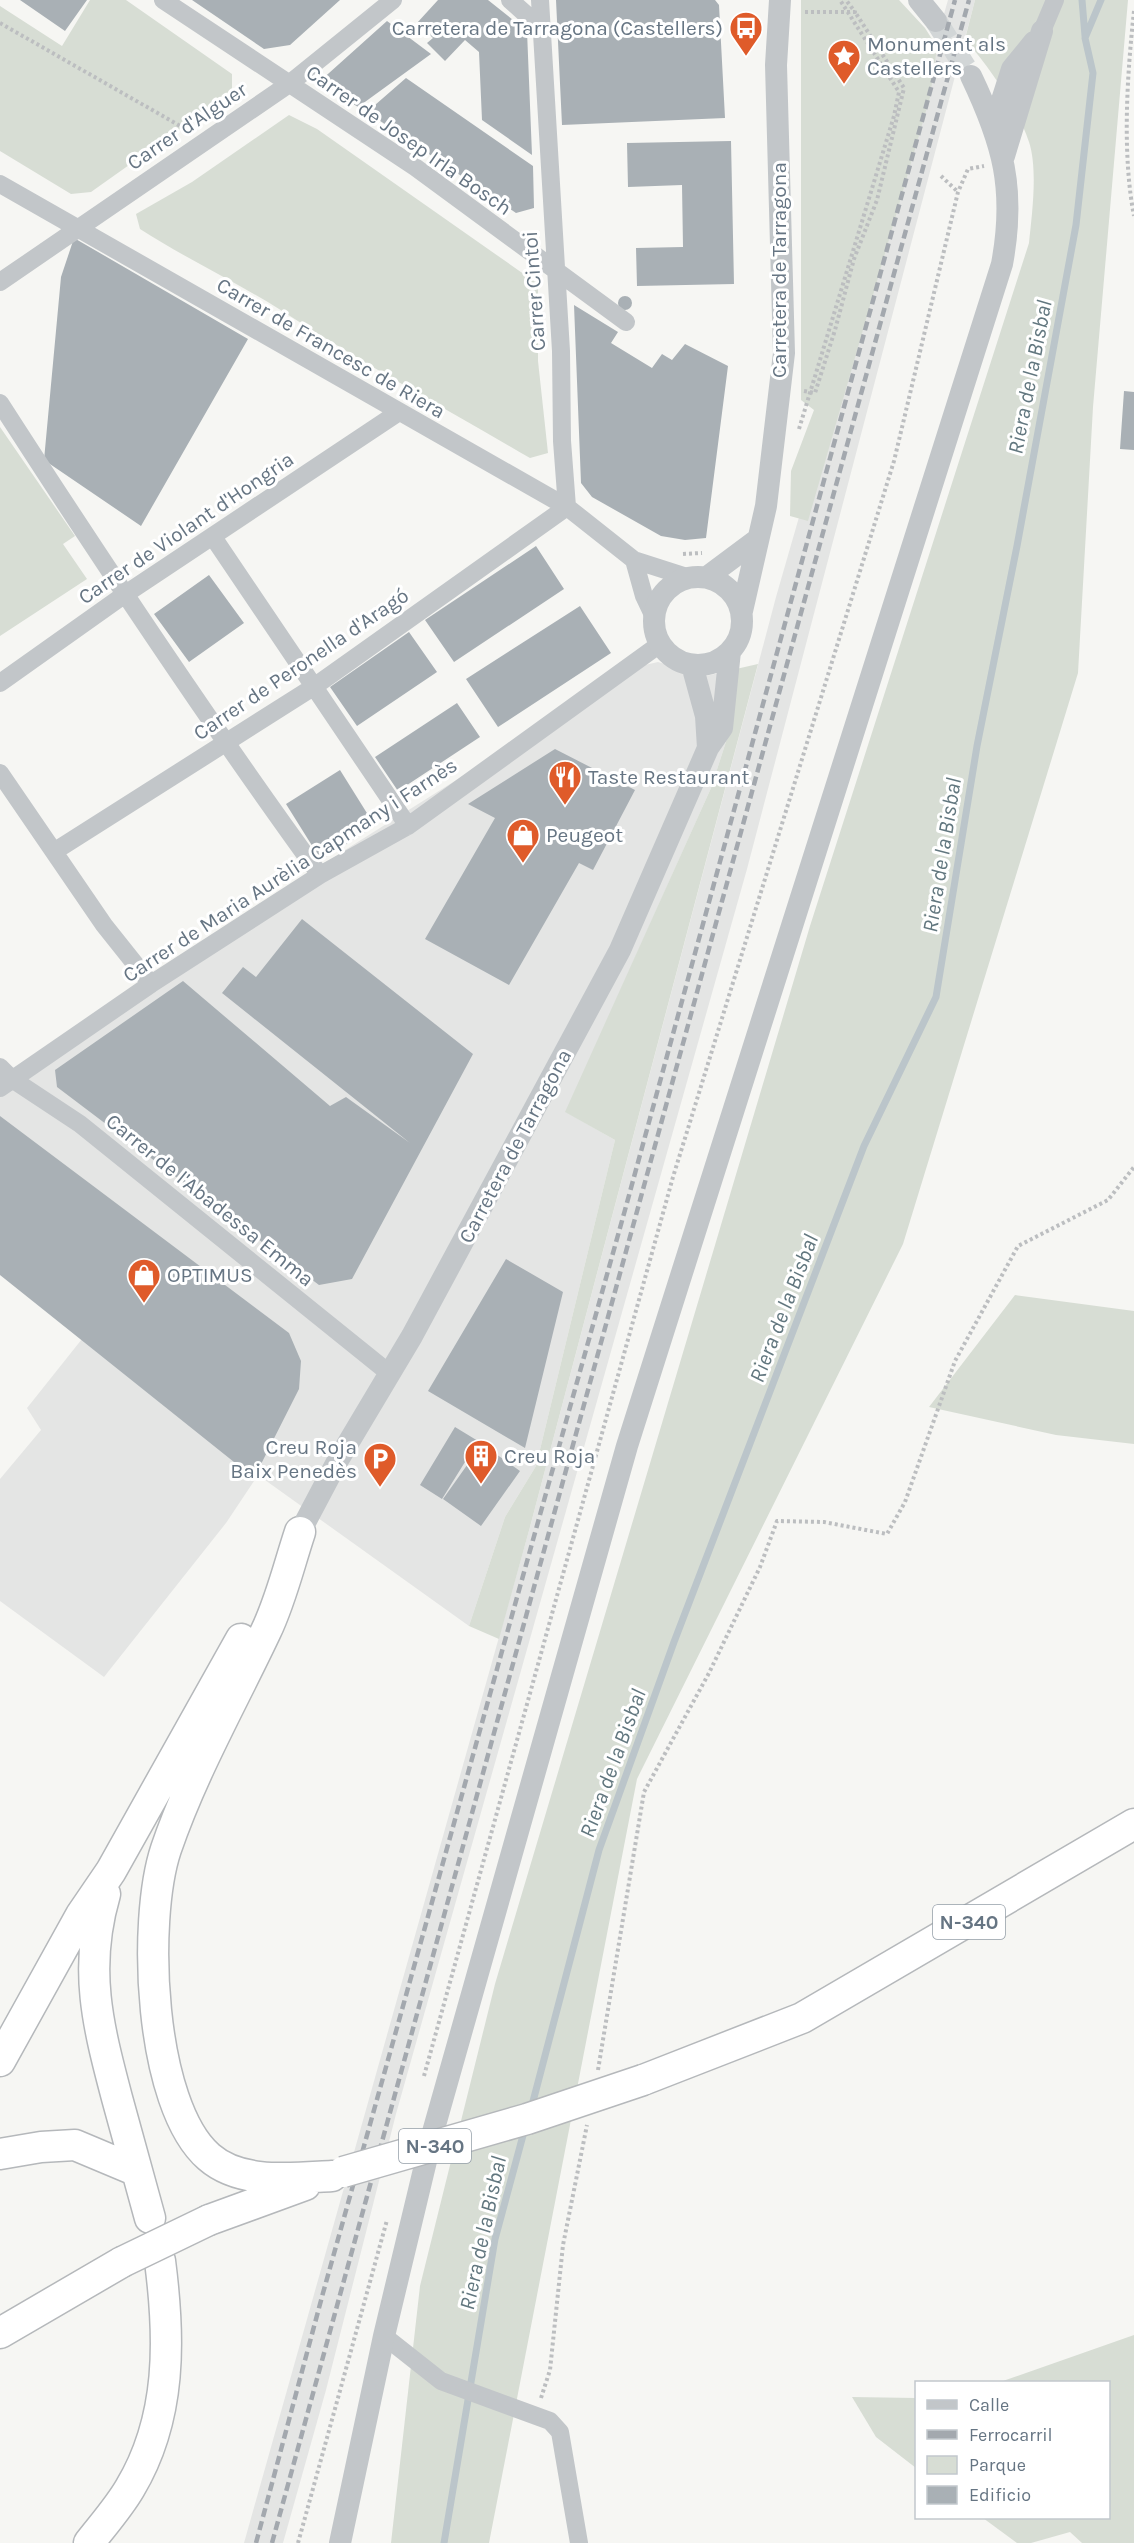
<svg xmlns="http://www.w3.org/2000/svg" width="1134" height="2543" viewBox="0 0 1134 2543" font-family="Karla,sans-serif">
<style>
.built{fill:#e4e5e4}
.green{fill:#d7ddd4}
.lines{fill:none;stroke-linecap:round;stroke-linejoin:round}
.stream{stroke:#bbc5ca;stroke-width:7}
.building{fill:#a9b0b5}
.tertiary-tunnel{stroke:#d2d6d7;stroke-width:22;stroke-dasharray:22 11;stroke-linecap:butt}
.trunk-casing{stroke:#b5b8bb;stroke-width:33}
.path{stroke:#bcbec0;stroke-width:4;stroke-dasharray:3 3;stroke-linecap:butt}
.minor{stroke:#c2c6c9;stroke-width:18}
.tertiary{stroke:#c2c6c9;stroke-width:22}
.trunk{stroke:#fff;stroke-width:30}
.rail{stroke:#a3a8ae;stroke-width:4.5;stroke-dasharray:9 4.5;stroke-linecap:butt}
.trunk-bridge-casing{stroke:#b5b8bb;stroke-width:33;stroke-linecap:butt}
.trunk-bridge{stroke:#fff;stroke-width:30}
.labels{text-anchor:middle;stroke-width:6;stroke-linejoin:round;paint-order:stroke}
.shield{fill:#fff;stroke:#949ea8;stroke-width:1.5}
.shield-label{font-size:20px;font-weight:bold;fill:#667583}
.poi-label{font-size:21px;fill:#667583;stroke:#fff;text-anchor:start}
.street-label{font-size:21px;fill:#667583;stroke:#fff}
.water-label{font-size:22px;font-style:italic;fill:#62777f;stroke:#fff}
</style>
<rect width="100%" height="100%" fill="#f6f6f3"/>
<path class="built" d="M948,0H975L747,869L396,2114L326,2390L283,2543H244L530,1527L776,597Z
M658,662L706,676L736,669L733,720L711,788L566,1112L615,1140L536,1466L505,1517L469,1626L258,1475L226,1523L104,1677L0,1601V1479L41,1430L27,1408L82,1339L0,1272V1083L70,1033L345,850L636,667Z"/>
<path class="green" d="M90,0H126L232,74V92L91,192L71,194L0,151V6L62,46Z
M801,0H899L925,28L937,47L930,97L808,521L790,516L791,471L814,410L801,400Z
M975,0H1128L1093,407L1078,673L903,1244L637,1779L489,2543H391L420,2286L495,1984L810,926L1029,243C1032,214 1038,169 1029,142C1016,104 990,69 965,39Z
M289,115L317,129L538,284V361L548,453L530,458C446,409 359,361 279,309C234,281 185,258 140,229L136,214L192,182Z
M0,427L75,536L63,544L87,579L0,636Z
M758,664L530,1527L499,1639L469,1626L505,1517L536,1466L615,1140L565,1112L711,788L733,720L736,669Z
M1015,1295L1134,1311V1444L1056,1435L929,1407Z
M1134,2335V2543H1082L1070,2532L1031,2543H1017L983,2518H1108V2382H1000Z
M852,2397L916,2398V2468L876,2437Z"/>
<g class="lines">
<path class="stream" d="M1082,0L1085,36
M531,2109L599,1850L674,1642L864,1146L936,997L977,746L1017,546L1076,225L1093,73L1085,38L1101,0
M444,2543L495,2239L525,2128"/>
</g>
<path class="building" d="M20,0H87L65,31Z
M192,0H340L290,45L264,49Z
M438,0H488L527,31L532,155L482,120L479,52L465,40L445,61L427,43L433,38L417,23Z
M556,0H715L719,5L725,118L562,125Z
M387,21L431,54L358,107L319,82Z
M406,78L533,166L534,208L516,213L367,112Z
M731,141L734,284L637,286L636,248L683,247L682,185L628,187L627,143Z
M74,238L248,339L141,526L44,460L61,277Z
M618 303a7 7 0 1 1 14 0a7 7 0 1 1-14 0Z
M574,305L618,332L611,343L652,368L662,354L672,360L685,344L728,366L706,538L685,540L661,536L592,497L581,483Z
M1124,391L1134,392V450L1120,449Z
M536,546L564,589L454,662L425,620Z
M209,575L244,623L189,662L154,614Z
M580,606L611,653L498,727L466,679Z
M409,632L437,672L357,726L330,687Z
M457,703L480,737L398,791L375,757Z
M555,749L635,790L593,870L579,863L509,985L425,939L495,818L468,804Z
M340,770L375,826L321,860L286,804Z
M302,919L473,1054L352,1279L319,1285L57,1087L55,1070L183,981L330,1106L346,1097L410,1143L222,993L243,967L256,977Z
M0,1116L289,1333L301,1361L299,1389L254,1478L0,1275Z
M506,1259L563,1292L525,1448L428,1391Z
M455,1427L478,1441L442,1499L420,1485Z
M482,1444L520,1471L481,1526L443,1499Z"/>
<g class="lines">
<path class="tertiary-tunnel" d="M936,21L971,76"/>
<g class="trunk-casing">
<path id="trunk" d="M300,1532C289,1565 281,1600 266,1631C232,1703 192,1773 166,1849C142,1921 149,2105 209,2157C241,2185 293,2178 332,2176
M105,1894C83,1969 98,2026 117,2098C128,2138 139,2178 150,2218
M0,2061L81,1915L111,1871L241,1639
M643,2080L802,2018L1134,1824
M0,2154L41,2147L75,2145L137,2171
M209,2220L305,2185
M0,2333L122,2262
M89,2543C103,2525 119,2507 130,2488C172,2418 170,2338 160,2261"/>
</g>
<path class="path" d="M1134,11C1127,75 1122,154 1134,216
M805,12H855L846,0
M0,23L189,131
M941,176L958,192
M804,391L815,393L835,330L854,259L877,200L904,88L855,12
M799,429L894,116L899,92L840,0
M683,554L702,553
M598,2070L644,1792L709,1673L760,1567L777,1521L824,1522L887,1534L905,1502L955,1361L1018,1246L1108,1200L1134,1167
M424,2076L673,1177L894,461L958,192L968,169L984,166
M541,2398L550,2370L563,2245L587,2125
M298,2543L387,2220"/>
<path class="minor" d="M163,0L415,167L626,322
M510,0L540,27
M1042,31L1055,0
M0,184L567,507L634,560L687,577
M0,282L289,84L393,0
M0,403C103,563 208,721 320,875
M213,537L408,826
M634,560L644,596L653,615
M0,683L124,595L399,412
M0,773L104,925L151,984
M55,851L315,686L567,507L562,441L561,351L540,0
M0,1067L12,1079L80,1124L389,1373
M0,1088L151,984L320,875L408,826L660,644
M384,2336L441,2381L550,2421L560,2432L579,2543"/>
<path class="tertiary" d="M919,0L936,21
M994,125L1012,69L1034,42
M1004,156L1042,31
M654 621a44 44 0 1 1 88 0a44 44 0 1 1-88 0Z
M707,577L758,539
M742,611L766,506L784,353L776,65L780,0
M692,665L706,716L708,748
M300,1532L338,1460L412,1336L620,950L708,748L722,728L730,651
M340,2543L384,2336L433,2132L627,1446L1002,264C1016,189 1003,143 971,76"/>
<use href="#trunk" class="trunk"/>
<path class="rail" d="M256,2543L323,2293L625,1210L955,0
M272,2543L969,0"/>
<g class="trunk-bridge-casing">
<path id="trunk-bridge" d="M343,2172L527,2119L643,2080
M122,2262L209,2220"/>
</g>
<use href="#trunk-bridge" class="trunk-bridge"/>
</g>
<defs>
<g id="bus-pin" transform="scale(1.725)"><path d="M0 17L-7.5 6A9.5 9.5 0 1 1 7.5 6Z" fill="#df5b2a" stroke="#fff"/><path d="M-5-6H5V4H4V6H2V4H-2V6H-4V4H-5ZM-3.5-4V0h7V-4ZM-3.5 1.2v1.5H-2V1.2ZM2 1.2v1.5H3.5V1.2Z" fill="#fff"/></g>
<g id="sight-pin" transform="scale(1.725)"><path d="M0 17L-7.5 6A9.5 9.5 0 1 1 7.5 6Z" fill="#df5b2a" stroke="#fff"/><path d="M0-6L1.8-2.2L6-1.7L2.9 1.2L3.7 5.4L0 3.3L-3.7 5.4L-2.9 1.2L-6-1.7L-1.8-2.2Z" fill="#fff"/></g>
<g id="restaurant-pin" transform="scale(1.725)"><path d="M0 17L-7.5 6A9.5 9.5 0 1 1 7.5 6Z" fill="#df5b2a" stroke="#fff"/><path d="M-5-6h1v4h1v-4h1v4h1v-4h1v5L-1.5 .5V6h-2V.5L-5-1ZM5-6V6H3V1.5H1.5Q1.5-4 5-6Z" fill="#fff"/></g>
<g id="shop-pin" transform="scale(1.725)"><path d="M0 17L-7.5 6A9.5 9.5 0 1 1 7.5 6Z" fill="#df5b2a" stroke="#fff"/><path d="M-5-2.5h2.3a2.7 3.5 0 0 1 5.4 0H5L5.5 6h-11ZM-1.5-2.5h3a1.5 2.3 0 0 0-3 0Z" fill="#fff"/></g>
<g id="building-pin" transform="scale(1.725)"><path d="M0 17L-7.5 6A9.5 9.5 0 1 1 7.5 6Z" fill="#df5b2a" stroke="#fff"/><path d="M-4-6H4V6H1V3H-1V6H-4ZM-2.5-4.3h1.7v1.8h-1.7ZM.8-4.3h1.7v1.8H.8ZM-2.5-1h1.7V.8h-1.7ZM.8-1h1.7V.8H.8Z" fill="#fff"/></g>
<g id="parking-pin" transform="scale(1.725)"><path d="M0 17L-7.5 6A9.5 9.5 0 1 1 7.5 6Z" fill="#df5b2a" stroke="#fff"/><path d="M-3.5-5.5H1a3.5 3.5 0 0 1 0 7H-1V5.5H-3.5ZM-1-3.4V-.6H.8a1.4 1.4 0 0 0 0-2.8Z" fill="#fff"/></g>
</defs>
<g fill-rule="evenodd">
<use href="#bus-pin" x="746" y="28"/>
<use href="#sight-pin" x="844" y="56"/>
<use href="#restaurant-pin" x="565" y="777"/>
<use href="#shop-pin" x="523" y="835"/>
<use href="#shop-pin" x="144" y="1275"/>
<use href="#building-pin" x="481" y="1456"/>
<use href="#parking-pin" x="380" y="1459"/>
</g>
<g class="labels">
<g class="shield">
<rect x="933" y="1905" width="72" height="34" rx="4.5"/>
<rect x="399" y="2129" width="72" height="34" rx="4.5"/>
</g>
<g class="shield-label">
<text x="969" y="1929">N-340</text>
<text x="435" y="2153">N-340</text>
</g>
<g class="poi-label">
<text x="723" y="35" text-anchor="end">Carretera de Tarragona (Castellers)</text>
<text x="867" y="51">Monument als<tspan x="867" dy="24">Castellers</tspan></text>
<text x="588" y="784">Taste Restaurant</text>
<text x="546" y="842">Peugeot</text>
<text x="167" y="1282">OPTIMUS</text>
<text x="357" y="1454" text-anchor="end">Creu Roja<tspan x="357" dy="24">Baix Penedès</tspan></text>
<text x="504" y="1463">Creu Roja</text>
</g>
<g class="street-label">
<text transform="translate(187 126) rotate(-34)" y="7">Carrer d'Alguer</text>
<text transform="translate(409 140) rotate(35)" y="7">Carrer de Josep Irla Bosch</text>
<text transform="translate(779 270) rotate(-90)" y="7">Carretera de Tarragona</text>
<text transform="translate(534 291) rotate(-94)" y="7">Carrer Cintoi</text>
<text transform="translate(331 348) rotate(30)" y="7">Carrer de Francesc de Riera</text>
<text transform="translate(186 528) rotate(-34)" y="7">Carrer de Violant d'Hongria</text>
<text transform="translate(301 664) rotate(-34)" y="7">Carrer de Peronella d'Aragó</text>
<text transform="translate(290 870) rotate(-33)" y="7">Carrer de Maria Aurèlia Capmany i Farnès</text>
<text transform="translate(515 1146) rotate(-62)" y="7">Carretera de Tarragona</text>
<text transform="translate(210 1200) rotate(39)" y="7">Carrer de l'Abadessa Emma</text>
</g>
<g class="water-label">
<text transform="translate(1029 377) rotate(-79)" y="8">Riera de la Bisbal</text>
<text transform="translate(941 855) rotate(-81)" y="8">Riera de la Bisbal</text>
<text transform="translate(783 1308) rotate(-69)" y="8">Riera de la Bisbal</text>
<text transform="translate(612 1763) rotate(-70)" y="8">Riera de la Bisbal</text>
<text transform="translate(482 2233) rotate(-78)" y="8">Riera de la Bisbal</text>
</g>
</g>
<rect x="915" y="2381" width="195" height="138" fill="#ffffff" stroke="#c2c8cd" stroke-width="1.5"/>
<rect x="927" y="2400" width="30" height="9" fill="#c2c6c9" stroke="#c2c8cd" stroke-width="1.5"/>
<text x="969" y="2411" font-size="18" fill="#667583">Calle</text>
<rect x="927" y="2430" width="30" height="9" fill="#a3a8ae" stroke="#c2c8cd" stroke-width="1.5"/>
<text x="969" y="2441" font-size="18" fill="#667583">Ferrocarril</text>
<rect x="927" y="2456" width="30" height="18" fill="#d7ddd4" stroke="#c2c8cd" stroke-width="1.5"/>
<text x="969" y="2471" font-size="18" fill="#667583">Parque</text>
<rect x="927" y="2486" width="30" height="18" fill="#a9b0b5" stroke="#c2c8cd" stroke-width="1.5"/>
<text x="969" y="2501" font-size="18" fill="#667583">Edificio</text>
</svg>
